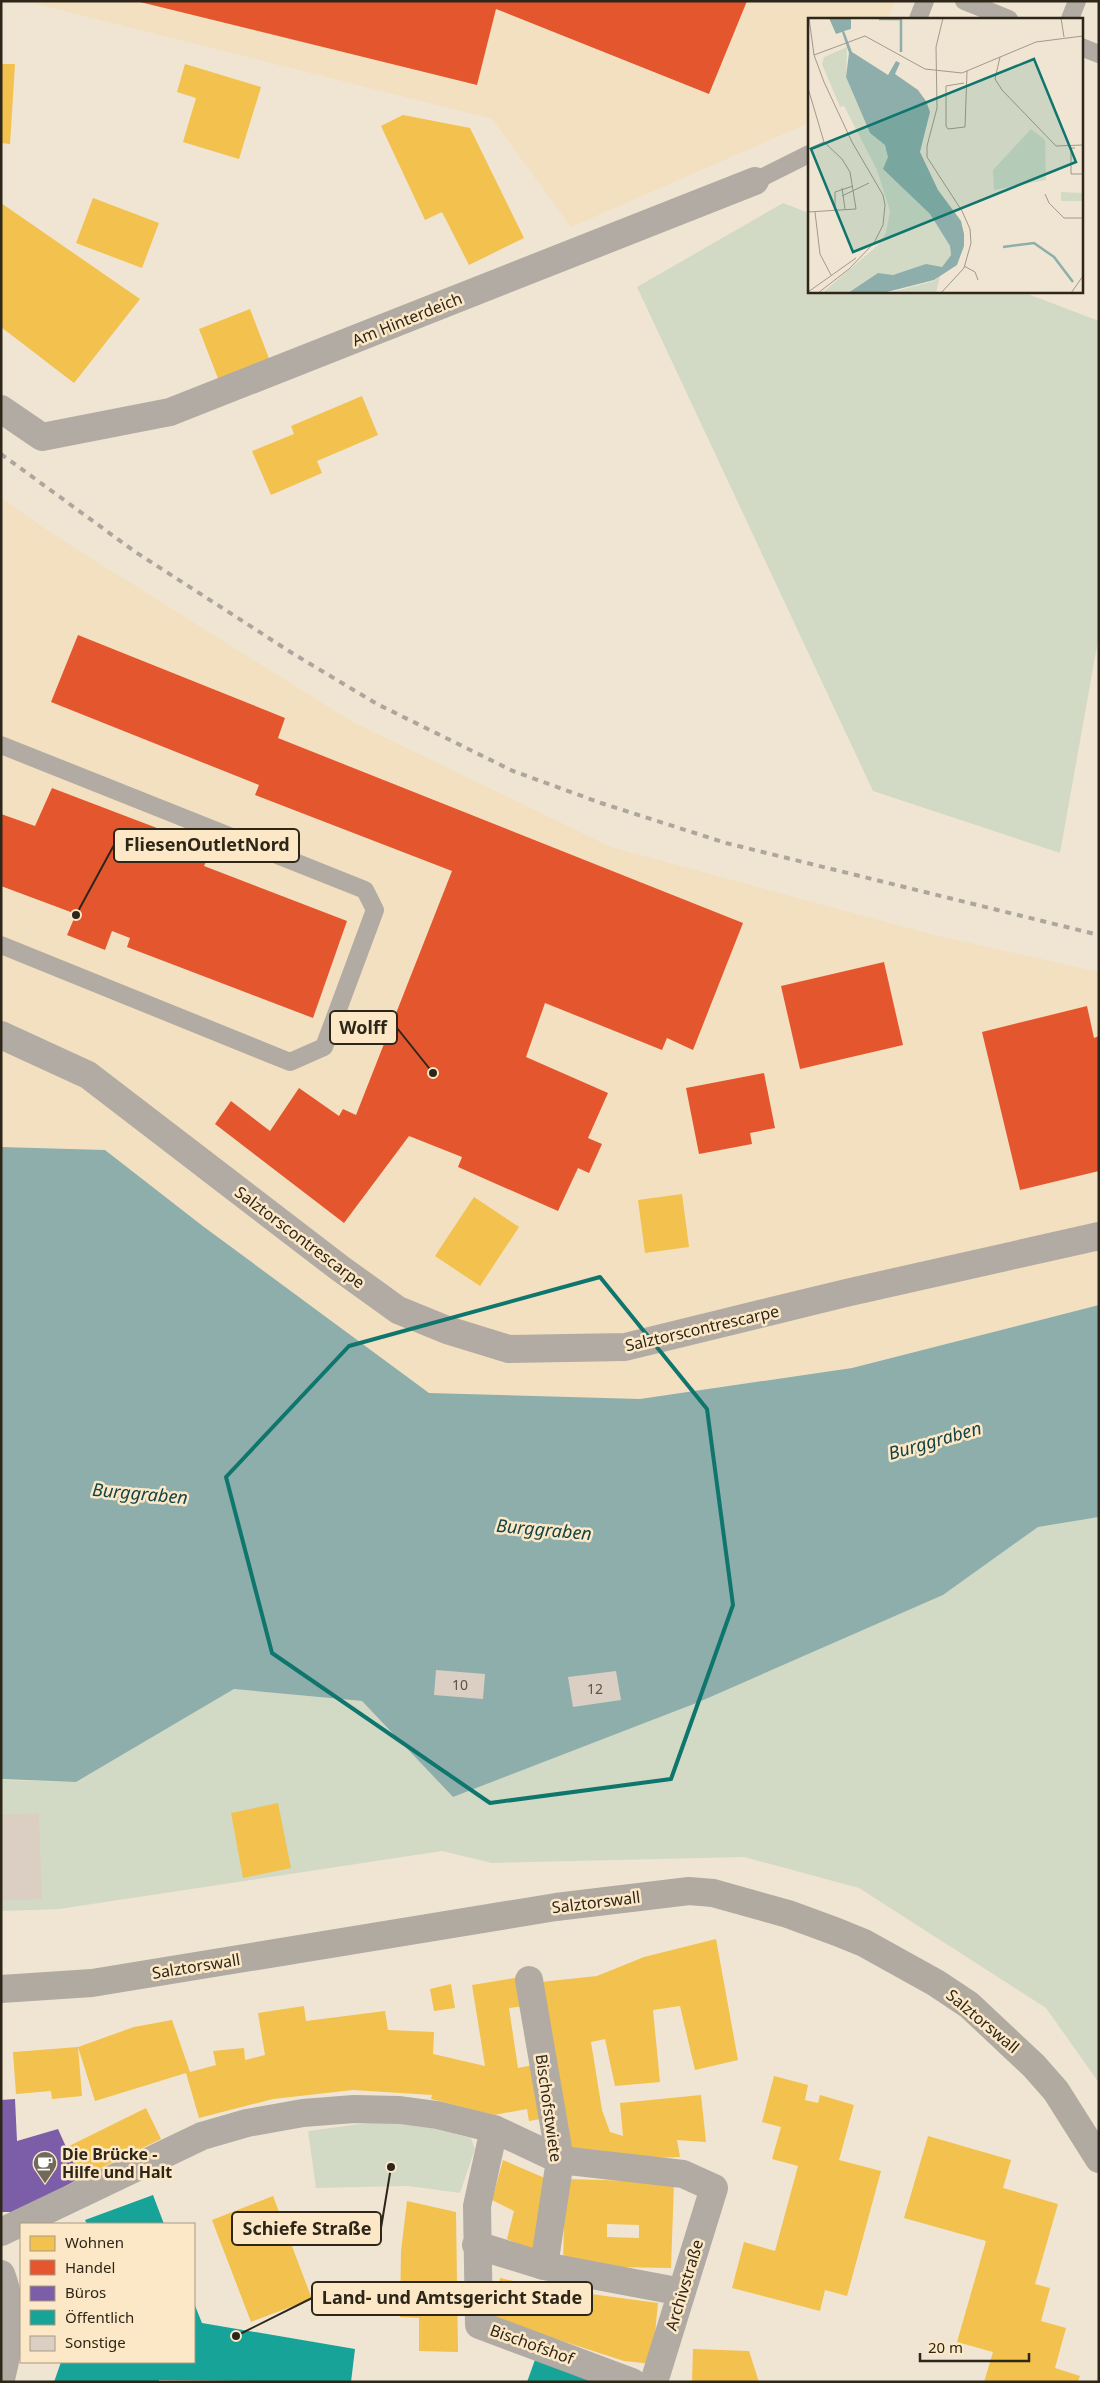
<svg xmlns="http://www.w3.org/2000/svg" width="1100" height="2383" viewBox="0 0 1100 2383" font-family="'Noto Sans',sans-serif">
<style>
.built{fill:#f2e0c1}
.green{fill:#d2dac5}
.water{fill:#8daeaa}
.homes{fill:#f2c14e;fill-rule:evenodd}
.shops{fill:#e4572e}
.offices{fill:#7b5ea7}
.public{fill:#17a398}
.building{fill:#dbcfc3}
.lines{fill:none;stroke-linecap:round;stroke-linejoin:round}
.lane{stroke:#b2aba3;stroke-width:18}
.street{stroke:#b2aba3;stroke-width:28}
.secondary{stroke:#b1aaa1;stroke-width:28}
.rail{stroke:#ada69d;stroke-width:4;stroke-dasharray:6 6;stroke-linecap:butt}
.marked{fill:none;stroke:#0f766e;stroke-width:4;stroke-linejoin:round}
.labels{text-anchor:middle;stroke-width:5;stroke-linejoin:round;paint-order:stroke}
.number-label{font-size:14px;fill:#5a5245}
.street-label{font-size:16px;fill:#2d2619;stroke:#fce8c7}
.poi-label{font-size:16px;font-weight:bold;fill:#2d2619;stroke:#fce8c7;text-anchor:start}
.water-label{font-size:18px;font-style:italic;fill:#134445;stroke:#fce8c7}
.inset-river{fill:none;stroke:#8daeaa;stroke-width:2.5}
.inset-road{fill:none;stroke:#a29989;stroke-width:1}
.view{fill:#0f766e;fill-opacity:0.15;stroke:#0f766e;stroke-width:2.5}
.inset-edge{fill:none;stroke:#2d2619;stroke-width:2.5}
.leader{fill:none;stroke:#2d2619;stroke-width:2}
.callout-dot{fill:#2d2619;stroke:#fce8c7;stroke-width:2}
.callout{fill:#fce8c7;stroke:#2d2619;stroke-width:2}
.callout-label{font-size:18px;text-anchor:middle;font-weight:bold;fill:#2d2619}
</style>
<rect width="100%" height="100%" fill="#f0e5d3"/>
<path class="built" d="M25,1H895L888,19H809V123L571,227L492,119Z
M1,497L45,529L351,721L611,847L930,934L1099,972V1305L852,1368L640,1399L429,1393L204,1227L105,1150L1,1147Z"/>
<path class="green" d="M783,203L809,213V291H1020L1099,321V635L1060,853L873,791L637,287Z
M1099,1517V2083L1046,2008L859,1888L744,1857L492,1863L442,1851L59,1909L1,1911V1780L76,1782L234,1689L362,1701L453,1797L699,1702L943,1595L1038,1527Z
M375,2122L420,2125L471,2138L475,2149L460,2193L408,2186L316,2188L308,2131Z"/>
<path class="water" d="M1,1147L105,1150L204,1227L429,1393L640,1399L852,1368L1099,1305V1517L1038,1527L943,1595L699,1702L453,1797L362,1701L234,1689L76,1782L1,1779Z"/>
<path class="homes" d="M1,64H15L10,144L1,143Z
M185,64L261,87L239,159L183,142L196,98L177,92Z
M403,115L470,128L524,238L469,265L442,212L425,220L381,126Z
M93,198L159,223L142,268L76,243Z
M1,203L140,299L74,383L1,327Z
M250,309L270,361L219,381L199,329Z
M362,396L378,435L317,461L322,473L271,495L252,451L294,434L291,426Z
M682,1194L689,1247L645,1253L638,1200Z
M474,1197L519,1227L480,1286L435,1256Z
M278,1803L291,1868L243,1878L231,1813Z
M716,1939L738,2060L695,2070L680,2006L653,2010L660,2082L615,2086L605,2039L591,2042L602,2110L610,2132L623,2136L620,2103L701,2095L706,2142L677,2140L680,2157L627,2159L565,2154L541,1982L597,1976L644,1957Z
M521,1977L525,2006L509,2008L518,2068L538,2064L547,2118L529,2121L527,2109L494,2115L431,2099L432,2095L353,2090L273,2099L199,2118L186,2073L95,2101L78,2047L134,2027L172,2020L190,2072L216,2065L213,2051L244,2048L245,2060L265,2055L258,2013L304,2006L306,2021L385,2011L388,2030L434,2032L433,2054L485,2066L472,1985Z
M451,1984L455,2008L434,2011L430,1989Z
M78,2047L82,2096L52,2099L51,2091L16,2094L13,2052Z
M774,2076L808,2085L805,2100L818,2103L820,2095L854,2105L839,2160L881,2171L847,2296L825,2290L820,2311L732,2288L744,2242L775,2251L798,2166L772,2159L781,2127L762,2122Z
M146,2108L161,2139L80,2178L65,2148Z
M928,2136L1011,2160L1003,2188L1058,2204L1035,2284L1050,2288L1041,2321L1066,2328L1055,2368L1080,2376L1078,2382H984L993,2352L957,2342L986,2241L904,2218Z
M503,2160L547,2179L533,2251L507,2239L514,2211L492,2200Z
M565,2179L674,2182L671,2268L563,2266ZM607,2224L639,2225V2238L607,2237Z
M273,2196L312,2299L251,2322L212,2220Z
M407,2201L456,2212L458,2352L419,2351V2318L400,2317L401,2251Z
M500,2278L546,2288L658,2303L652,2364L624,2361L494,2319Z
M693,2349L749,2351L759,2382H692Z"/>
<path class="shops" d="M747,1L709,94L496,9L477,85L140,2Z
M78,635L285,718L278,738L743,923L693,1050L667,1038L662,1050L545,1003L526,1057L608,1093L588,1138L602,1144L589,1173L578,1168L558,1211L458,1167L462,1157L409,1136L344,1223L215,1124L231,1101L270,1131L299,1088L339,1116L343,1109L356,1115L452,871L255,795L259,785L51,702Z
M52,788L212,849L204,866L347,921L313,1018L127,947L130,938L112,931L105,950L67,935L76,914L1,886V814L35,826Z
M884,962L903,1045L800,1069L781,986Z
M1087,1006L1094,1038L1099,1036V1171L1020,1190L982,1032Z
M764,1073L775,1128L750,1133L752,1144L699,1154L686,1088Z"/>
<path class="offices" d="M15,2099L17,2141L58,2129L80,2178L19,2212H1V2100Z"/>
<path class="public" d="M153,2195L164,2224H87L85,2220Z
M194,2303L202,2323L355,2349L351,2382L159,2380V2382H54L61,2362H194Z
M536,2357L606,2382H527Z"/>
<path class="building" d="M436,1670L485,1674L483,1699L434,1695Z
M616,1671L621,1700L573,1707L568,1677Z
M39,1813L42,1899L1,1901V1815Z"/>
<g class="lines">
<path class="lane" d="M964,1L1009,19
M918,19L925,1
M1070,19L1077,1
M1081,47L1099,54
M755,181L809,154
M1,745L365,890L375,910L324,1047L290,1062L1,945"/>
<path class="street" d="M1,409L42,437L170,412L755,181
M1,1035L88,1075L341,1269L398,1310L447,1330L509,1349L625,1347L846,1293L1099,1236
M529,1980L560,2160L544,2266
M494,2129L477,2206L479,2325L632,2382
M1,2232L202,2136L247,2123L303,2113L354,2109L400,2110L437,2115L494,2129L560,2160L683,2174L714,2188L654,2382
M476,2245L544,2266L682,2292
M1,2274C14,2307 10,2345 1,2379"/>
<path class="secondary" d="M1,1989L92,1983L556,1907L689,1891L713,1893L788,1914L837,1932L864,1943L936,1983L969,2005L1034,2066L1056,2091L1099,2159"/>
<path class="rail" d="M1,454L134,551L292,653L377,704L513,771L601,803L726,843L1099,935"/>
</g>
<path class="marked" d="M600,1277L707,1409L733,1605L671,1779L490,1803L272,1653L226,1477L349,1346Z"/>
<defs>
<g id="cafe-pin" transform="scale(1.25)"><path d="M0 17L-7.5 6A9.5 9.5 0 1 1 7.5 6Z" fill="#71695a" stroke="#fce8c7"/><path d="M-5.5-4.5H6V0H3Q3 3.5 0 3.5H-2.5Q-5.5 3.5-5.5 0ZM3-3.2v2h1.7v-2ZM-6 4.5H4V6H-6Z" fill="#fff"/></g>
</defs>
<g fill-rule="evenodd">
<use href="#cafe-pin" x="45" y="2163"/>
</g>
<g class="labels">
<g class="number-label">
<text x="460" y="1690">10</text>
<text x="595" y="1694">12</text>
</g>
<g class="street-label">
<text transform="translate(407 319) rotate(-22)" y="6">Am Hinterdeich</text>
<text transform="translate(300 1237) rotate(37)" y="6">Salztorscontrescarpe</text>
<text transform="translate(702 1328) rotate(-13)" y="6">Salztorscontrescarpe</text>
<text transform="translate(596 1902) rotate(-7)" y="6">Salztorswall</text>
<text transform="translate(196 1966) rotate(-9)" y="6">Salztorswall</text>
<text transform="translate(983 2021) rotate(40)" y="6">Salztorswall</text>
<text transform="translate(549 2108) rotate(82)" y="6">Bischofstwiete</text>
<text transform="translate(684 2285) rotate(-73)" y="6">Archivstraße</text>
<text transform="translate(532 2344) rotate(20)" y="6">Bischofshof</text>
</g>
<g class="poi-label">
<text x="62" y="2160">Die Brücke -<tspan x="62" dy="18">Hilfe und Halt</tspan></text>
</g>
<g class="water-label">
<text transform="translate(935 1441) rotate(-16)" y="6">Burggraben</text>
<text transform="translate(140 1494) rotate(5)" y="6">Burggraben</text>
<text transform="translate(544 1530) rotate(5)" y="6">Burggraben</text>
</g>
</g>
<g transform="translate(808 18)">
<rect width="275" height="275" fill="#f0e5d3"/>
<path d="M39,29L38,59L62,115L77,127L81,139L75,151L122,196L142,228L143,237L134,249L85,257L70,255L40,275H14L70,227L78,215L82,193L69,152L36,88L32,89L14,46L16,39ZM223,111L237,122L238,162L186,172L185,152ZM253,174L275,175V183H253ZM132,258L128,275H80L126,263Z" fill="#d2dac5"/>
<path d="M21,0H43V11L36,13L44,34L80,57L88,43L92,45L87,56L110,72L118,83L122,94L112,134L130,172L153,203L156,216V228L149,247L126,262L75,275H40L70,255L85,257L118,246L134,249L143,237L142,228L122,196L75,151L80,139L77,127L62,115L38,59L41,35L34,14L28,16Z" fill="#8daeaa"/>
<path class="inset-river" d="M71,1H93V34M195,229L226,225L246,239L265,264"/>
<path class="inset-road" d="M1,0L6,37L16,64L44,124L75,177L77,187L75,207L66,225L41,251L10,275M253,0L256,19M6,37L57,18L117,51L154,55L228,24L275,18M192,39L187,61L194,72L248,128L275,127M156,65L138,68V108L140,111L157,109L159,53M0,70L16,124M267,130H263V156H275M0,131L16,124M34,170L37,191M237,176L241,185L256,200H275M34,178L61,165M27,192V174L45,168M0,194L48,191L42,154L34,141L16,124M7,194L12,236L23,257M156,248L167,254L170,262M0,274L48,240M133,275L156,250L163,225L162,211L154,193L119,139V128L129,90L128,29L135,0M263,275L275,258"/>
<path class="view" d="M226,41L268,144L45,234L3,131Z"/>
<rect width="275" height="275" class="inset-edge"/>
</g>
<path class="leader" d="M76 915L114 845M433 1073L397 1028M391 2167L381 2228M236 2336L312 2298"/>
<g class="callout-dot">
<circle cx="76" cy="915" r="5"/>
<circle cx="433" cy="1073" r="5"/>
<circle cx="391" cy="2167" r="5"/>
<circle cx="236" cy="2336" r="5"/>
</g>
<g class="callout">
<rect x="114" y="829" width="185" height="33" rx="5"/>
<rect x="330" y="1011" width="67" height="33" rx="5"/>
<rect x="232" y="2212" width="149" height="33" rx="5"/>
<rect x="312" y="2282" width="280" height="33" rx="5"/>
</g>
<g class="callout-label">
<text x="207" y="851">FliesenOutletNord</text>
<text x="363" y="1034">Wolff</text>
<text x="307" y="2235">Schiefe Straße</text>
<text x="452" y="2304">Land- und Amtsgericht Stade</text>
</g>
<rect width="1100" height="2383" fill="none" stroke="#2d2619" stroke-width="5"/>
<rect x="20" y="2223" width="175" height="140" fill="#fce8c7" stroke="#a99a81"/>
<rect x="30" y="2236" width="25" height="15" fill="#f2c14e" stroke="#a99a81"/>
<text x="65" y="2248" font-size="15" fill="#2d2619">Wohnen</text>
<rect x="30" y="2260" width="25" height="15" fill="#e4572e" stroke="#a99a81"/>
<text x="65" y="2273" font-size="15" fill="#2d2619">Handel</text>
<rect x="30" y="2286" width="25" height="15" fill="#7b5ea7" stroke="#a99a81"/>
<text x="65" y="2298" font-size="15" fill="#2d2619">Büros</text>
<rect x="30" y="2310" width="25" height="15" fill="#17a398" stroke="#a99a81"/>
<text x="65" y="2323" font-size="15" fill="#2d2619">Öffentlich</text>
<rect x="30" y="2336" width="25" height="15" fill="#dbcfc3" stroke="#a99a81"/>
<text x="65" y="2348" font-size="15" fill="#2d2619">Sonstige</text>
<path d="M920 2353v8h109v-8" fill="none" stroke="#2d2619" stroke-width="2.5"/>
<text x="928" y="2353" font-size="15" fill="#2d2619" stroke="#fce8c7" stroke-width="4" paint-order="stroke">20 m</text>
</svg>
